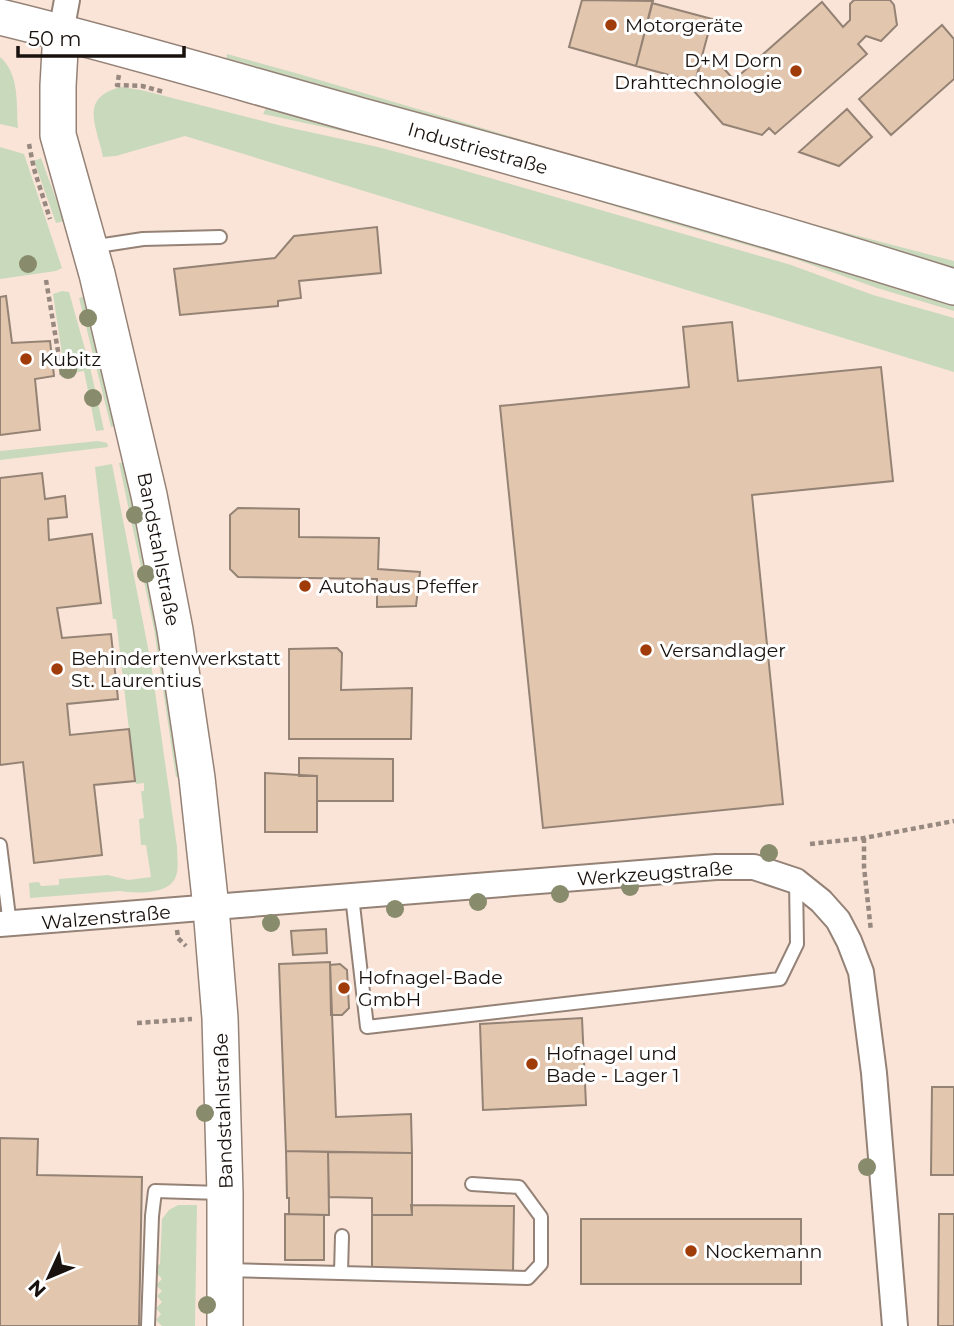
<svg xmlns="http://www.w3.org/2000/svg" width="954" height="1326" viewBox="0 0 954 1326" font-family="Montserrat,sans-serif">
<style>
.green{fill:#c9d9bc}
.building{fill:#e3c6ae;stroke:#948375;stroke-width:2}
.lines{fill:none;stroke-linecap:round;stroke-linejoin:round}
.lane-casing{stroke:#958277;stroke-width:16}
.street-casing{stroke:#958277;stroke-width:28}
.secondary-casing{stroke:#958277;stroke-width:38}
.path{stroke:#988980;stroke-width:4.5;stroke-dasharray:5 3.5;stroke-linecap:butt}
.lane{stroke:#fff;stroke-width:12}
.street{stroke:#fff;stroke-width:24}
.secondary{stroke:#fff;stroke-width:35}
.tree{fill:#888b6c}
.poi-dot{fill:#a03c09;stroke:#fff;stroke-width:2.5}
.labels{text-anchor:middle;stroke-width:6;stroke-linejoin:round;paint-order:stroke}
.poi-label{font-size:19px;fill:#18110d;stroke:#fff;text-anchor:start}
.street-label{font-size:19px;fill:#18110d;stroke:#fff}
</style>
<rect width="100%" height="100%" fill="#fae4d8"/>
<path class="green" d="M227,54L299,74L763,211L954,261V268L398,110L316,84L226,61Z
M0,57C20,74 16,104 18,128L0,124Z
M121,87L141,90L282,126L378,147L452,167L791,265L873,295L954,318V372L185,136L116,156L103,157C97,126 78,98 121,87Z
M266,108L365,130L833,266L954,305V311L877,288L795,259L660,220L502,172L389,141L263,114Z
M0,147L24,154L62,268L56,271L0,279Z
M41,158L64,221L56,223L34,161Z
M62,291L69,292L90,367L104,430L96,431L84,371L65,374L53,294Z
M86,296L119,425L111,427L79,298Z
M98,441L107,443L108,447L0,460V451Z
M127,462L184,776L176,777L154,629L119,463Z
M112,464L151,663L177,847C177,856 179,868 176,876C169,896 135,893 119,891L30,898L29,883L39,882L41,886L59,885V879L108,875L128,880L151,877L146,845H141L139,819L144,818L141,791H144V783L136,784L135,781L116,619H113L95,467Z
M178,1205H197L195,1326H162L156,1320L161,1314L156,1308L162,1302L157,1296L162,1291L156,1285L162,1279L156,1272L155,1268L160,1264L162,1219L169,1210Z"/>
<path class="building" d="M582,0L653,1L636,66L569,47Z
M854,0H890L894,5L897,25L881,41L866,36L858,44L867,54L775,134L769,128L762,135L723,124L693,90L701,62L719,63L734,80L822,2L843,27L850,20V4Z
M652,3L712,19L695,82L636,66Z
M942,25L954,39V79L891,135L859,99Z
M847,109L872,137L839,166L799,152Z
M377,227L381,273L299,281L301,298L278,301V306L180,315L174,269L275,258L294,236Z
M6,296L12,343L50,341L54,376L35,379L40,430L0,435V297Z
M732,322L738,381L881,367L893,481L752,495L783,804L543,828L500,406L689,387L683,327Z
M42,473L45,499L65,496L67,517L48,519L49,540L92,534L101,603L57,608L62,638L111,634L118,699L67,704L70,735L129,729L135,781L94,785L102,855L34,863L23,762L0,765V478Z
M238,508L299,509V537L379,538L378,569L420,572L416,606L377,607V579L238,577L230,569V515Z
M337,648L342,653L341,690L412,688L411,739H289V649Z
M299,758L393,759V801H317V776H299Z
M265,773L317,776V832H265Z
M326,929L327,953L293,955L291,931Z
M330,962L336,1117L411,1114L412,1153L286,1151L279,964Z
M340,964L347,970L349,1008L342,1015H331L330,965Z
M582,1018L586,1105L483,1110L480,1024Z
M932,1087H954V1175H931Z
M0,1138L38,1139L37,1175L142,1177L139,1326H0Z
M286,1151L328,1152L329,1215L289,1214V1198H287Z
M328,1152L412,1153V1215H372V1198L329,1197Z
M411,1205L514,1206L513,1273L372,1272V1215H412Z
M285,1214L324,1215V1260H285Z
M939,1214H954V1326H938Z
M581,1219H801V1284H581Z"/>
<g class="lines">
<g class="lane-casing">
<path id="lane" d="M91,247L143,239L220,237
M0,845L10,925
M352,896L367,1027L780,979L797,944L796,881
M226,1270L341,1273L342,1236
M341,1273L528,1278L541,1264V1217L519,1187L472,1184
M148,1326L152,1216L155,1191L221,1193"/>
</g>
<g class="street-casing">
<path id="street" d="M61,32L67,0
M0,924L716,867H754L796,881L821,901L838,920L849,941L861,972L874,1073L895,1326"/>
</g>
<g class="secondary-casing">
<path id="secondary" d="M0,17C120,46 239,82 358,115C558,169 757,225 954,287
M61,32L58,86V135L97,274L149,495L175,630L197,778L211,908L220,1018L225,1194V1326"/>
</g>
<path class="path" d="M119,75L117,85L142,86L164,92
M29,144L34,169L50,219
M46,280L62,375
M864,838V867L871,931
M810,844L864,838L954,821
M177,930L178,938L186,946
M137,1023L192,1019"/>
<use href="#lane" class="lane"/>
<use href="#street" class="street"/>
<use href="#secondary" class="secondary"/>
</g>
<g class="tree">
<circle cx="28" cy="264" r="9"/>
<circle cx="88" cy="318" r="9"/>
<circle cx="68" cy="370" r="9"/>
<circle cx="93" cy="398" r="9"/>
<circle cx="135" cy="515" r="9"/>
<circle cx="146" cy="574" r="9"/>
<circle cx="769" cy="853" r="9"/>
<circle cx="630" cy="887" r="9"/>
<circle cx="560" cy="894" r="9"/>
<circle cx="478" cy="902" r="9"/>
<circle cx="395" cy="909" r="9"/>
<circle cx="271" cy="923" r="9"/>
<circle cx="205" cy="1113" r="9"/>
<circle cx="867" cy="1167" r="9"/>
<circle cx="207" cy="1305" r="9"/>
</g>
<g class="poi-dot">
<circle cx="611" cy="25" r="7"/>
<circle cx="796" cy="71" r="7"/>
<circle cx="26" cy="359" r="7"/>
<circle cx="305" cy="586" r="7"/>
<circle cx="646" cy="650" r="7"/>
<circle cx="57" cy="669" r="7"/>
<circle cx="344" cy="988" r="7"/>
<circle cx="532" cy="1064" r="7"/>
<circle cx="691" cy="1251" r="7"/>
</g>
<g class="labels">
<g class="poi-label">
<text x="625" y="32">Motorgeräte</text>
<text x="782" y="67" text-anchor="end">D+M Dorn<tspan x="782" dy="22">Drahttechnologie</tspan></text>
<text x="40" y="366">Kubitz</text>
<text x="319" y="593">Autohaus Pfeffer</text>
<text x="660" y="657">Versandlager</text>
<text x="71" y="665">Behindertenwerkstatt<tspan x="71" dy="22">St. Laurentius</tspan></text>
<text x="358" y="984">Hofnagel-Bade<tspan x="358" dy="22">GmbH</tspan></text>
<text x="546" y="1060">Hofnagel und<tspan x="546" dy="22">Bade - Lager 1</tspan></text>
<text x="705" y="1258">Nockemann</text>
</g>
<g class="street-label">
<text transform="translate(478 148) rotate(16)" y="7">Industriestraße</text>
<text transform="translate(159 549) rotate(79)" y="7">Bandstahlstraße</text>
<text transform="translate(655 873) rotate(-4)" y="7">Werkzeugstraße</text>
<text transform="translate(106 917) rotate(-5)" y="7">Walzenstraße</text>
<text transform="translate(223 1111) rotate(-92)" y="7">Bandstahlstraße</text>
</g>
</g>
<g transform="translate(49 1277) rotate(226)" stroke="#ffffff" stroke-width="5" paint-order="stroke">
<path d="M0-5L12 26L0 18L-12 26Z" fill="#18110d"/>
<text y="-10" font-size="19" font-weight="bold" text-anchor="middle" fill="#18110d">N</text>
</g>
<path d="M18 46v10h166v-10" fill="none" stroke="#18110d" stroke-width="3.5"/>
<text x="28" y="46" font-size="21" fill="#18110d" stroke="#ffffff" stroke-width="5" paint-order="stroke">50 m</text>
</svg>
